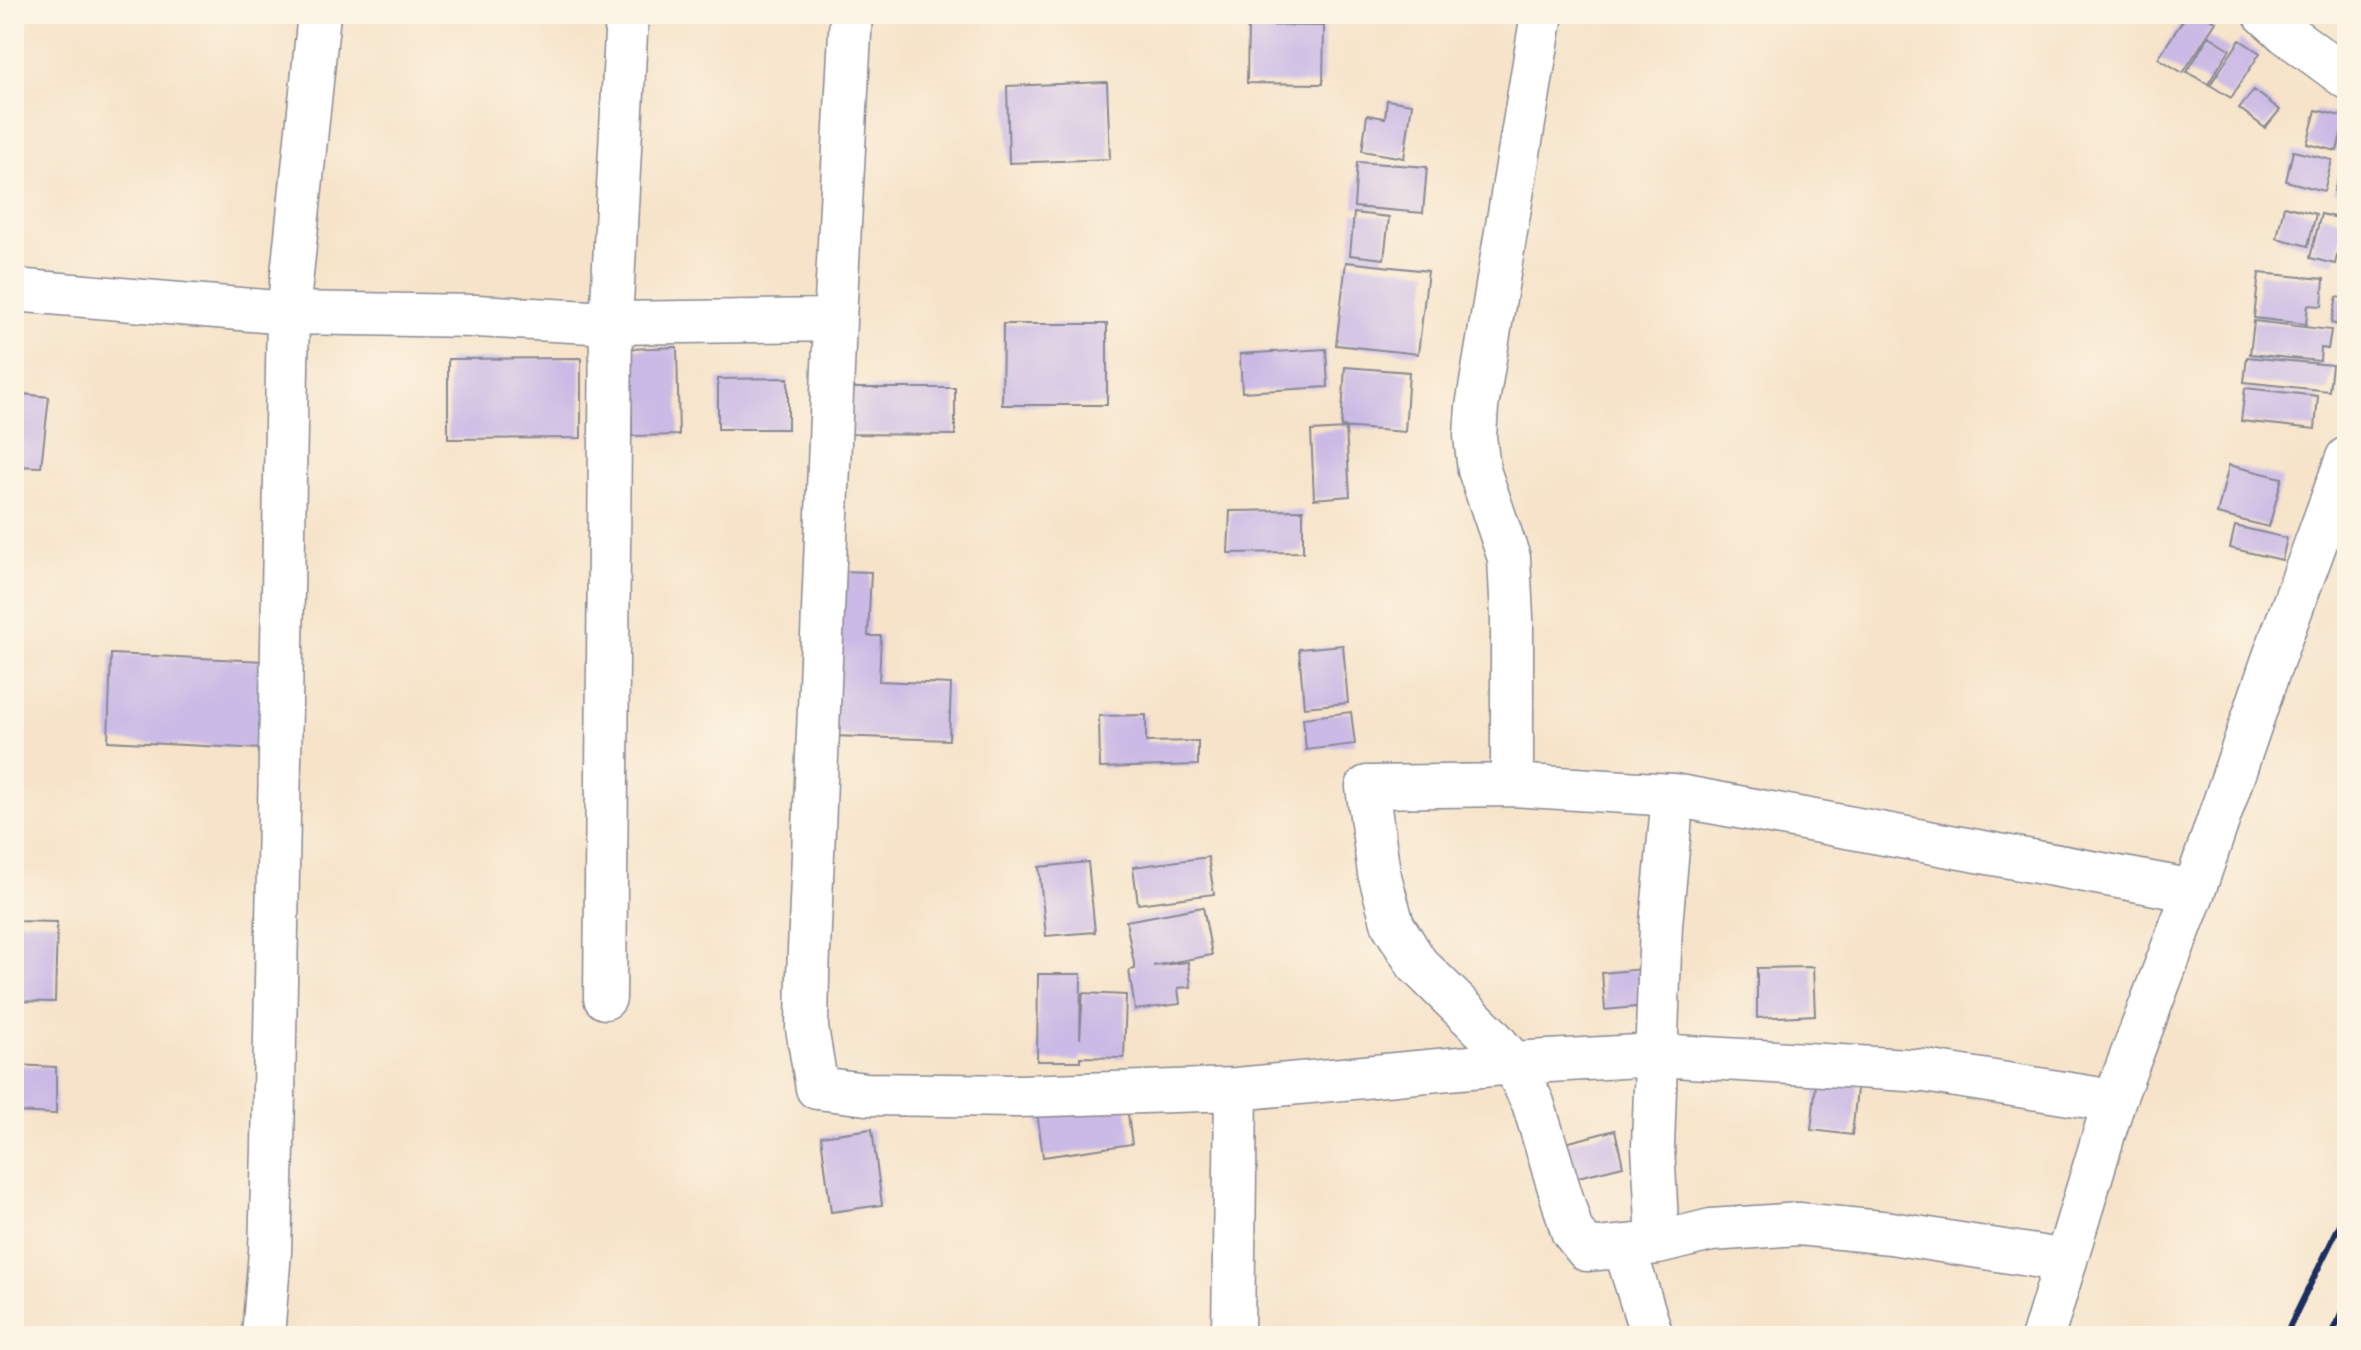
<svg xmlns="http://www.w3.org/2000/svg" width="2361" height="1350" viewBox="0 0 2361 1350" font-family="'Playpen Sans',sans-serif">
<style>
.building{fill:#cbbae5}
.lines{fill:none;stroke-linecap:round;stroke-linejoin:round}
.minor-casing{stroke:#888994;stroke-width:45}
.minor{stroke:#fff;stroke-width:42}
.rail{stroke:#1b2f5e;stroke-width:6}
</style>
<rect width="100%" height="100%" fill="#fcf5e5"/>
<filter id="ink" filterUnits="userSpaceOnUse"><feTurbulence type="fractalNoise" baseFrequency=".0125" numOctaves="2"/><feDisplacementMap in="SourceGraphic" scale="16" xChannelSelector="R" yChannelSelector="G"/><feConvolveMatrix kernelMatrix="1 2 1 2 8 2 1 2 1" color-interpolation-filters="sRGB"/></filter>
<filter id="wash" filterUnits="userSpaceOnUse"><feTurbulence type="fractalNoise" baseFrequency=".006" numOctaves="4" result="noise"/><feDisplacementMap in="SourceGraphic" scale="32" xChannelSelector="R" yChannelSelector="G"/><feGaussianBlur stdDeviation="1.8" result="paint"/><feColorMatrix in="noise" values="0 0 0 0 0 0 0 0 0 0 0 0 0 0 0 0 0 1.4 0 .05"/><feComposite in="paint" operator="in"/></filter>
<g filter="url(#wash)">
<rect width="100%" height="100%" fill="#f6e3c9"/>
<g id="blocks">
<path class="building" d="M2187,14H2203L2216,22L2183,73L2158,58Z
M1248,25L1324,26L1323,84L1247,83Z
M2209,36L2230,49L2208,84L2187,72Z
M2240,40L2260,53L2231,98L2210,85Z
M1107,82L1110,159L1009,163L1007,86Z
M2254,90L2280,110L2265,128L2239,108Z
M1387,100L1412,104L1404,158L1362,151L1367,115L1385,118Z
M2316,110L2345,117L2337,151L2307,144Z
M2293,151L2332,160L2324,191L2286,181Z
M2346,153H2347V195L2334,191Z
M1357,162L1427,167L1423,213L1354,207Z
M2284,206L2316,214L2308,246L2277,238Z
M1354,213L1389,217L1384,259L1350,255Z
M2321,214L2346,220L2335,264L2310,258Z
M1346,262L1428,271L1418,354L1336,345Z
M2259,273L2324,279L2322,306L2308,305L2306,324L2254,318Z
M2337,297L2347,299V327L2331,323Z
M2254,321L2331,330L2328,349L2321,348L2320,361L2250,354Z
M1003,324H1107V405H1002Z
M677,347L679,435L632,436L630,349Z
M1326,349L1328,387L1242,392L1240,354Z
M2247,357L2332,365L2329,391L2244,382Z
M581,358V438L448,439V359Z
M1345,367L1409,372L1405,432L1341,427Z
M788,378V429H718V379Z
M850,388H955V435L849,434Z
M2245,388L2318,396L2315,429L2241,421Z
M14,393L49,397L41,467L14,466Z
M1346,429L1350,496L1314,499L1311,431Z
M2229,465L2282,478L2269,527L2217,514Z
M1303,510V552L1228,553L1230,511Z
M2235,526L2287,538L2282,560L2230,548Z
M840,571L871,572L868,636H881L879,681L951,684L949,740L833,736Z
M1343,645L1348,703L1304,707L1299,649Z
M111,654L264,661L262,749L108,741Z
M1351,712L1355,744L1306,750L1303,718Z
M1146,715V742L1198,741V765L1100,768L1099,716Z
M1208,857L1214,894L1138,904L1133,867Z
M1088,862L1095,932L1046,936L1039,867Z
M1203,907L1212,955L1153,966L1188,962L1191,987L1178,988L1180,1004L1135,1010L1129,970L1135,969L1126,921Z
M14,921L57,922L55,1002L14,1001Z
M1813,967L1815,1015L1757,1018V968Z
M1642,969L1645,1006L1605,1010L1602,973Z
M1038,974H1081L1080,1039L1083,993L1126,995L1124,1058L1080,1057V1061H1037Z
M14,1065L56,1067V1114L14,1112Z
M1817,1075L1858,1080L1852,1135L1811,1130Z
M1126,1100L1132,1144L1043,1157L1037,1112Z
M872,1129L882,1205L831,1212L821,1136Z
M1615,1130L1623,1166L1566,1180L1558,1145Z"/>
</g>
</g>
<g filter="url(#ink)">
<use href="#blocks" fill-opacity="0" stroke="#888994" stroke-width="2"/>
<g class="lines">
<g class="minor-casing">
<path id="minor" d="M2265,14L2286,33L2347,78
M14,290L288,313L476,316L611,323L835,320L808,975L807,1028L817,1088L867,1094L1020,1096L1236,1089L1513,1063L1657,1055L1925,1071L2114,1101
M835,320L851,14
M1512,785V618L1509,558L1479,470L1475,436L1477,407L1542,14
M605,998L611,323L627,14
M1658,1243L1653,1146L1661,924L1673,795
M1624,1246L1652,1336
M2066,1261L1891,1233L1799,1224L1711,1230L1658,1243L1587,1250L1572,1231L1533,1103L1513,1063L1489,1035L1417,964L1393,925L1379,873L1367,787L1512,785L1673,795L2194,891
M263,1336L270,1252L273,1148L288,313L319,14
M1233,1336L1236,1089
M2043,1336L2114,1101L2194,891L2272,662L2347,458"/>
</g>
<use href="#minor" class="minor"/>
<path class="rail" d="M2285,1336L2347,1210
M2331,1336L2347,1303"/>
</g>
</g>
<rect width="2361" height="1350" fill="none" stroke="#fcf5e5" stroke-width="48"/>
</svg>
